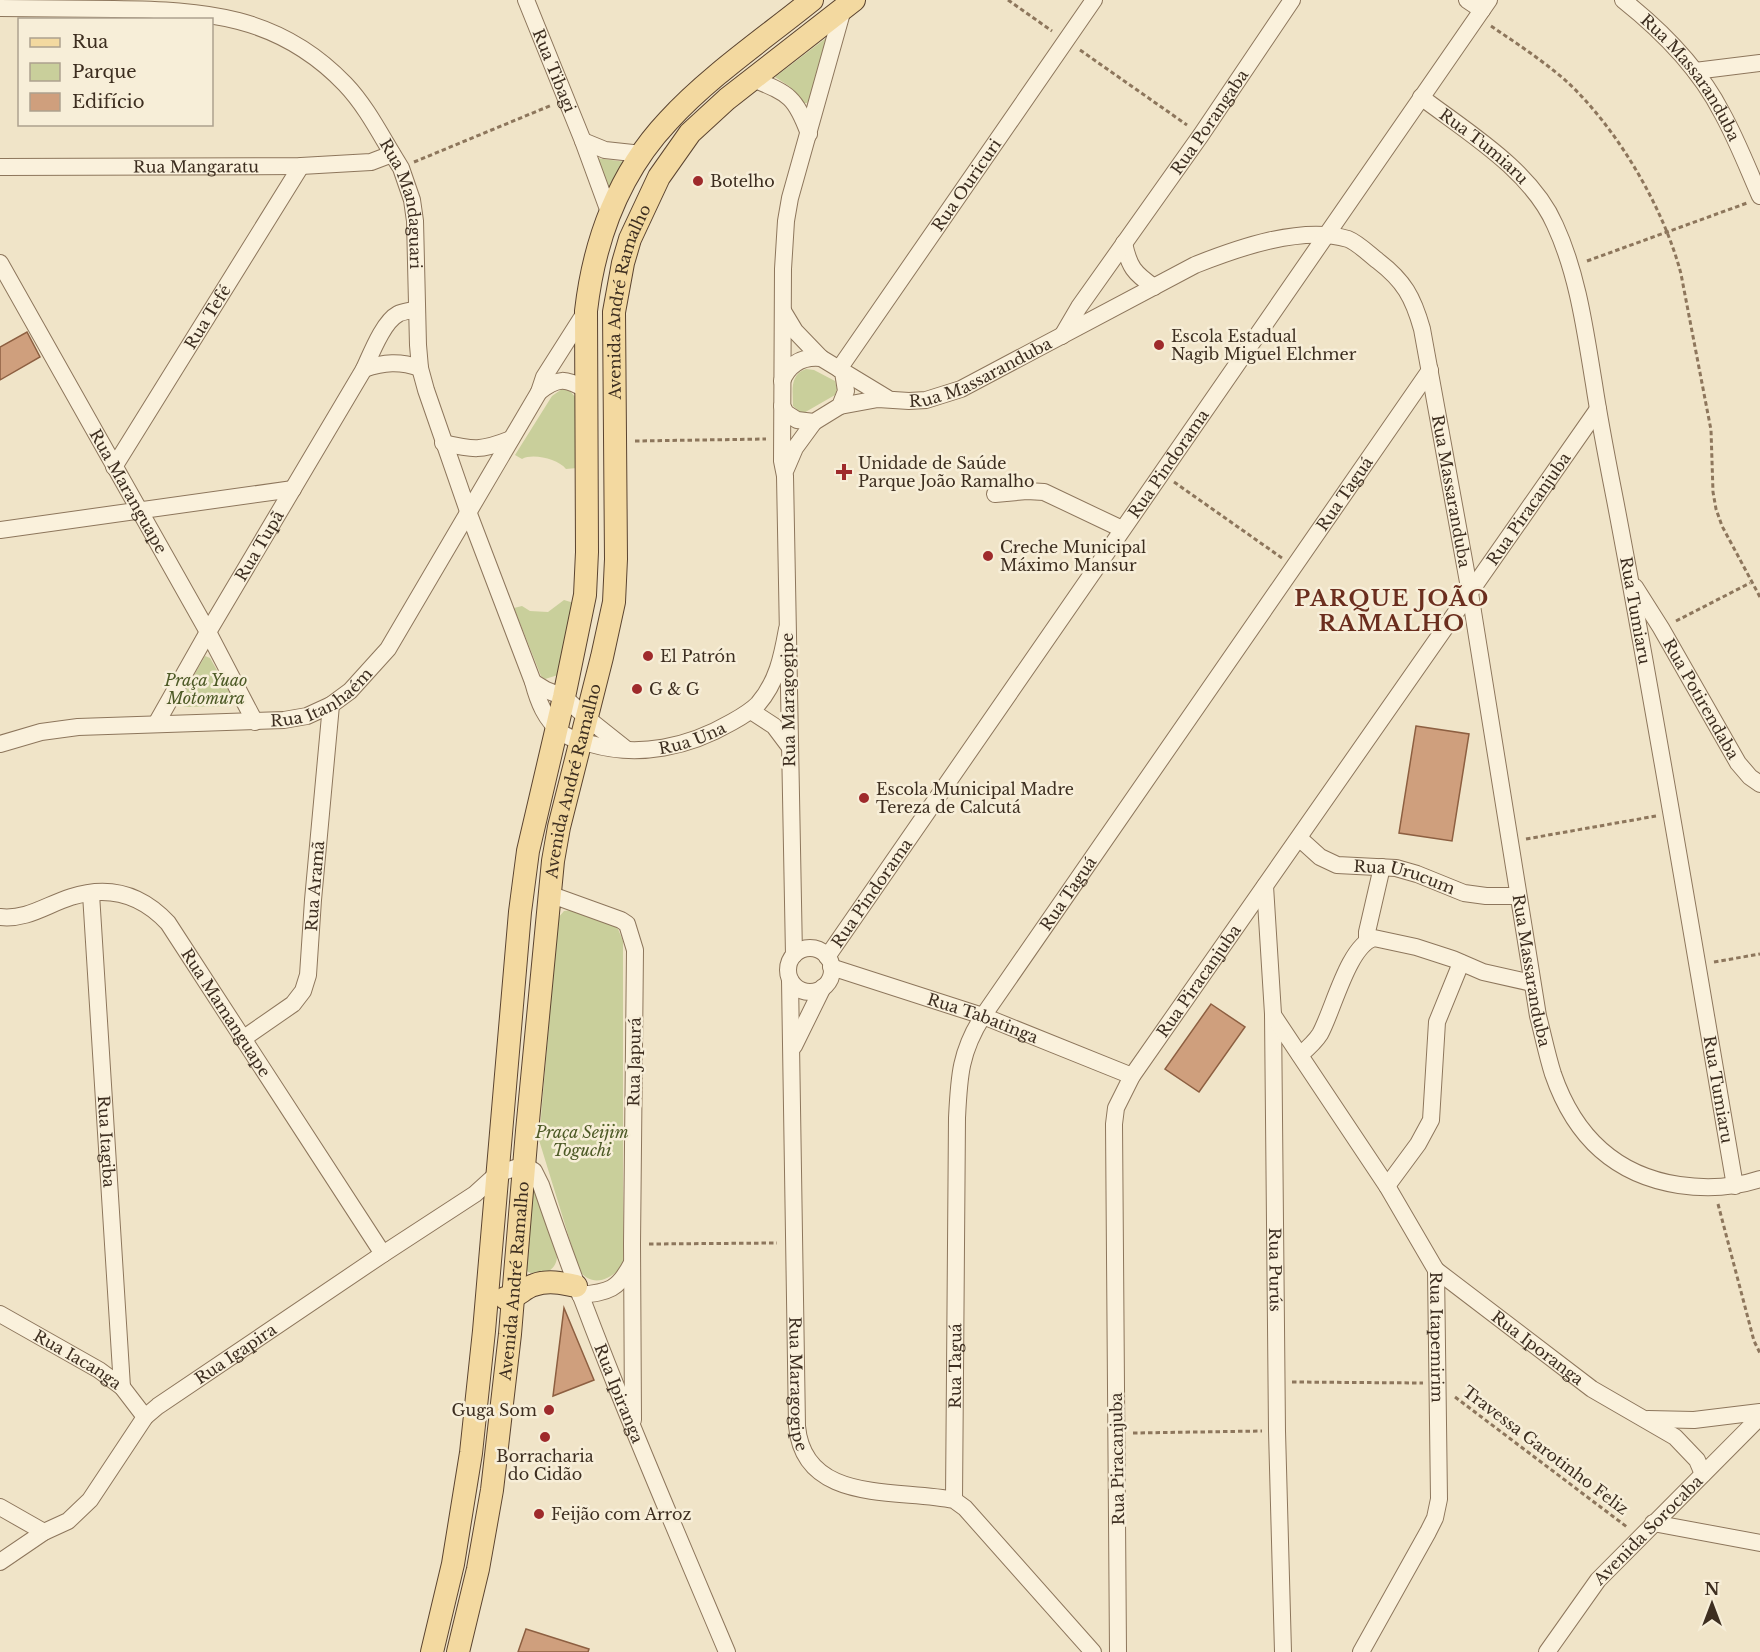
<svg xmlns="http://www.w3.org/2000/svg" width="1760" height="1652" viewBox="0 0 1760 1652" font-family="'Libre Baskerville',serif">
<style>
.green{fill:#c9cf9b}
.building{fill:#cf9f7d;stroke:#8d5f41;stroke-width:1.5}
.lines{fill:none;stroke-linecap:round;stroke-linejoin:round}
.minor-casing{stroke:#8d765c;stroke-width:18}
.major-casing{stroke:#5b4430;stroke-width:24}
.path{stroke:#8d765c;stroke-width:3;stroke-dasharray:4.5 3;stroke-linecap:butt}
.minor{stroke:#faf1dc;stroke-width:16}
.major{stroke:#f3d9a0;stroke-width:22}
.poi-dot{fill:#9e2a2b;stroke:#f7eed8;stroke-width:2}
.labels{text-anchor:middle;stroke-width:5;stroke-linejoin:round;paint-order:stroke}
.street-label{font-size:16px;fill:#3d2e20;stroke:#f7eed8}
.poi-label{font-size:16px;fill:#3d2e20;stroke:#f7eed8;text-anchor:start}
.park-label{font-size:16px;font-style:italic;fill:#4d5a26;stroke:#f7eed8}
.district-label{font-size:22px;font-weight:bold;letter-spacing:1.5px;fill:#6b2e1e;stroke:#f7eed8}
</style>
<rect width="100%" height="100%" fill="#f0e4c8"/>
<path class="green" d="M826,38L809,100L807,103H803L789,86L775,77Z
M596,158L626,162L609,192Z
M806,369L814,370L835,381L837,389L835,395L802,414L793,406C793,391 789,375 806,369Z
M562,389L570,391L576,398L577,468L566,469C558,459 533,453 522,459L515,455L552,396Z
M564,600L574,603L558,675L545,679L541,676L514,608L522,606L530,611L548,612Z
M205,656L210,658L233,698V703L230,706L185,707L181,704V698Z
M572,910L613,925L618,929L623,941V1264C613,1279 592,1289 579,1270L539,1140L558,918L564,911Z
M533,1189L538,1196L557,1257C556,1272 540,1277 528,1272L525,1267Z"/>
<path class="building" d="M27,332L40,357L0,380V347Z
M1416,726L1469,734L1452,841L1399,833Z
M1211,1004L1245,1027L1199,1092L1165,1069Z
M564,1308L594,1380L553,1396Z
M526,1629L589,1649L588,1652H518Z"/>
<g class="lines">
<g class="minor-casing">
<g id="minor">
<path id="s1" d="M526,0L583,141L609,212"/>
<path d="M1467,0L1482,10"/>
<path id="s2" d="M1623,0C1662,31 1699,68 1722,113C1737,140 1748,169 1760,196"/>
<path id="s3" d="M0,8C38,8 76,9 114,9C204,10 279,15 345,84C368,108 383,140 401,168L412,200L415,221L418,345L420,368L426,390L469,514L533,682C538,701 545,720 562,733C570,739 581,741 591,744C639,758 689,747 732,722C741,717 750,712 758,704C777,682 782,657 787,629"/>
<path d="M1695,71L1760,63"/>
<path d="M753,79C789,94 795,96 809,134"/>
<path id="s4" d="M1421,97C1467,132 1531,170 1555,225C1578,275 1585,330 1594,384C1600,424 1608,464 1616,505C1659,731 1696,959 1735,1186"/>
<path d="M583,141L605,150L642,154"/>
<path id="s5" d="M0,167L301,166L371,162L392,154"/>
<path d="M1124,243C1129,267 1134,273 1154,287"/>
<path id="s6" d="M0,263L208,632L255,722"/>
<path d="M783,311L795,331L821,358"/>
<path id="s7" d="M1062,336L1079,307L1201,135L1292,0"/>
<path d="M364,369C384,362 400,361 420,368"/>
<path id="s8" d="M839,369L1094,0"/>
<path d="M782,381C789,364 802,356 821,358L887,398"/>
<path d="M539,392C558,377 566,378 586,390"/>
<path d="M782,406L786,413L797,420L814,422L840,406L846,391L843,372"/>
<path id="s9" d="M840,406L878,399L909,401L926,400L961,389L1195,265C1238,248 1302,225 1348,239C1358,243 1369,254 1378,261C1404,281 1413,297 1422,329L1470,593L1538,1016C1543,1035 1547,1055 1553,1074C1574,1135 1614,1175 1679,1185C1707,1189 1733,1188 1760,1179"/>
<path d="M443,443C474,450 481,451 511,439"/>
<path id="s10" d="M114,467L301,166"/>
<path d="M786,469L795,448L814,422"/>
<path d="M995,494L1027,491L1044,492L1122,529"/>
<path d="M0,530L293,489"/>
<path id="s11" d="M1635,587L1661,628L1738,763L1750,777L1760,784"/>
<path d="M533,682L546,690L564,697L587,718L626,749"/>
<path d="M751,711L774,726L789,746"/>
<path id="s12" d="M156,724L208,632L364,369C371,354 383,322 398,314C403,311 411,311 417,309"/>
<path id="s13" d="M0,744L41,732L78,727L284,720L307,716L331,705L350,691L388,649L539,392L544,377L586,311"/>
<path id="s14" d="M1299,838L1320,857L1337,865L1396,868L1417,874L1464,893L1486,896H1518"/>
<path id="s15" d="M1265,886L1273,1014L1277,1431L1283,1652"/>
<path id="s16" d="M91,894L122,1387"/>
<path d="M549,894L621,920L627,924L635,950L632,1244L633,1420"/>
<path id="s17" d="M0,917C27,920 46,905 71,897C109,885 141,894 168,923L383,1254"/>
<path d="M1367,940V932L1382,867"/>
<circle cx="810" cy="970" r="22"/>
<path d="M794,955L785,476L782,461L783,269L786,221L790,198L843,9"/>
<path id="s18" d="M827,957L1489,0"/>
<path id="s19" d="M831,967L983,1016L1132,1076"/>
<path id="s20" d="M790,980L797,1426C804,1505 898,1488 954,1500L965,1508L1093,1652"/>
<path id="s21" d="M1273,1015L1387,1186L1436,1270L1439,1499L1435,1518L1428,1532L1361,1652"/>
<path id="s22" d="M244,1038L293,1004L303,991L308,975L313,900L331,705"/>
<path d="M794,1046L823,987"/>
<path d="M1300,1055C1307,1049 1315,1042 1320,1034C1333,1011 1348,946 1374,938L1416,947L1453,959L1483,972L1532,983"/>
<path d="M1387,1186L1418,1144L1431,1120L1437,1022L1461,963"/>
<path id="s23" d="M1436,1270L1592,1389L1675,1437L1697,1460L1703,1474"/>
<path d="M580,1295C609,1292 618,1290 632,1263"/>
<path id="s24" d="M0,1314L99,1370L122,1387L145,1417"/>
<path d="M1648,1419L1694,1420L1760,1412"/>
<path id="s25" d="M954,1500L957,1118C959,1077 960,1052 983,1016L1430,370"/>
<path d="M0,1507L44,1532"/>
<path d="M1653,1523L1760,1543"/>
<path id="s26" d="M0,1562L44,1532L68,1521L90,1500L145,1417L158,1406L383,1254L475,1194L497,1174L524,1165L534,1171L541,1185C595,1344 662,1498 727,1652"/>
<path id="s27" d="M1118,1652L1114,1124L1116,1108L1132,1076L1598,409"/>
<path id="s28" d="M1547,1652L1598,1580L1760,1417"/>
</g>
</g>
<g class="major-casing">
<g id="major">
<path d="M505,1298C516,1299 523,1288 534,1285C548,1280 562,1283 576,1286"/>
<path d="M432,1652L453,1564L471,1453L484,1331L520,912L528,851L564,697L585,595L587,552L586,311C594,241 619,173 668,121C708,77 765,38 812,0"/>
<path id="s29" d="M458,1652L478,1569L492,1490L510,1334L527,1131L553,861L559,827L602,657L614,602L616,559L614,312L623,263L630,239L659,177L690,133L727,99L854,0"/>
</g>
</g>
<path class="path" d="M1008,0L1052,31
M1491,26C1516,43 1542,60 1565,80C1616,126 1664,208 1681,274L1711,430L1713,492L1716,509L1722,526L1760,597
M1080,50L1187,125
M414,162L552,105
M1587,261L1747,203
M635,441L766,439
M1174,482L1282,558
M1676,621L1750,583
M1526,839L1656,816
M1714,962L1760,954
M1718,1204L1754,1341L1760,1353
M649,1244L777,1243
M1292,1382L1423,1383
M1455,1397L1627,1527
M1133,1433L1262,1431"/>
<use href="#minor" class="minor"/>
<use href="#major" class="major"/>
</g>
<g class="poi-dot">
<circle cx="698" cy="181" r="6"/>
<circle cx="1159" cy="345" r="6"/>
<path d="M841 463h6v6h6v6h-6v6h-6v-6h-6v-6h6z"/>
<circle cx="988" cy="556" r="6"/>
<circle cx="648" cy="656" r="6"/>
<circle cx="637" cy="689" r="6"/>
<circle cx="864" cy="798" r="6"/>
<circle cx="549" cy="1410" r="6"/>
<circle cx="545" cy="1437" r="6"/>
<circle cx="539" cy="1514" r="6"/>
</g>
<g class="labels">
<g class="street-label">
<text dy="6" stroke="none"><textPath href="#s1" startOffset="76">Rua Tibagi</textPath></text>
<text dy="6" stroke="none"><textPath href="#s2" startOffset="104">Rua Massaranduba</textPath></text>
<text dy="6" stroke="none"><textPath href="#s7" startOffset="260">Rua Porangaba</textPath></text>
<text dy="6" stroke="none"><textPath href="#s4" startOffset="80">Rua Tumiaru</textPath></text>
<text dy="6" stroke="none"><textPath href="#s5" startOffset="196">Rua Mangaratu</textPath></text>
<text dy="6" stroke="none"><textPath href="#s8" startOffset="224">Rua Ouricuri</textPath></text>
<text dy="6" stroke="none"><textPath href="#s3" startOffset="501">Rua Mandaguari</textPath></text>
<text dy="6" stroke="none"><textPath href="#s29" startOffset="1366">Avenida André Ramalho</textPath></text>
<text dy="6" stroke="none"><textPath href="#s10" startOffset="177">Rua Tefé</textPath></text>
<text dy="6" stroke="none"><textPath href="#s9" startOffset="147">Rua Massaranduba</textPath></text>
<text dy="6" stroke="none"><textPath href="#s18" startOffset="600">Rua Pindorama</textPath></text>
<text dy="6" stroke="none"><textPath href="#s9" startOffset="831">Rua Massaranduba</textPath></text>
<text dy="6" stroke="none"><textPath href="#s6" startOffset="262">Rua Maranguape</textPath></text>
<text dy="6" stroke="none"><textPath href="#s25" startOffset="1124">Rua Taguá</textPath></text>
<text dy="6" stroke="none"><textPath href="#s27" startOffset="1272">Rua Piracanjuba</textPath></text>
<text dy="6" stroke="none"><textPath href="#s12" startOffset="206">Rua Tupã</textPath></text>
<text dy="6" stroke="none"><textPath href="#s4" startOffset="582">Rua Tumiaru</textPath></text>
<text dy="6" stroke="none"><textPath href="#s13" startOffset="330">Rua Itanhaém</textPath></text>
<text dy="6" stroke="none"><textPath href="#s11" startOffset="130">Rua Potirendaba</textPath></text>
<text transform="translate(788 700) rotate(-91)" y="6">Rua Maragogipe</text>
<text dy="6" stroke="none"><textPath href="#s3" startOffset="1196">Rua Una</textPath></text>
<text dy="6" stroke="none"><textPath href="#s29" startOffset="880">Avenida André Ramalho</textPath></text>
<text dy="6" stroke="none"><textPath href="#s14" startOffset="116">Rua Urucum</textPath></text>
<text dy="6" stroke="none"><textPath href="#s22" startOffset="182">Rua Aramã</textPath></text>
<text dy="6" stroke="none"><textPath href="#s18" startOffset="78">Rua Pindorama</textPath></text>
<text dy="6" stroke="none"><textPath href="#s25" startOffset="638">Rua Taguá</textPath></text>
<text dy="6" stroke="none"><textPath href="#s9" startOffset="1317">Rua Massaranduba</textPath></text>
<text dy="6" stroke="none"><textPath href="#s27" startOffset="696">Rua Piracanjuba</textPath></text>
<text dy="6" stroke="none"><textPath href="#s17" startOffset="288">Rua Mamanguape</textPath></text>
<text dy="6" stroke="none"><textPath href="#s19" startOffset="160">Rua Tabatinga</textPath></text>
<text transform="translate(634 1062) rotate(-89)" y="6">Rua Japurá</text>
<text dy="6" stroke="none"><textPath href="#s4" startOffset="1068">Rua Tumiaru</textPath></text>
<text dy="6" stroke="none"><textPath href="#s16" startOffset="248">Rua Itagiba</textPath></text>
<text dy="6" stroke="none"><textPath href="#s15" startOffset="384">Rua Purús</textPath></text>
<text dy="6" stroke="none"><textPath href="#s29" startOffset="376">Avenida André Ramalho</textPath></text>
<text dy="6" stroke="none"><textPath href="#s21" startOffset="370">Rua Itapemirim</textPath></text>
<text dy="6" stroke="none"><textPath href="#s23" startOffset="128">Rua Iporanga</textPath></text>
<text dy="6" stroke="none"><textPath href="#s26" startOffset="320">Rua Igapira</textPath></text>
<text dy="6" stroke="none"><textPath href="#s24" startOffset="90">Rua Iacanga</textPath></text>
<text dy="6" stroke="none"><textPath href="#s25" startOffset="134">Rua Taguá</textPath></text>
<text dy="6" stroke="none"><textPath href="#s20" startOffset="404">Rua Maragogipe</textPath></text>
<text dy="6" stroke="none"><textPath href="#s26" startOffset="916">Rua Ipiranga</textPath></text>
<text transform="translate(1546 1450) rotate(37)" y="6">Travessa Garotinho Feliz</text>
<text transform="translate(1117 1459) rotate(-91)" y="6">Rua Piracanjuba</text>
<text dy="6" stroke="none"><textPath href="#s28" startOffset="159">Avenida Sorocaba</textPath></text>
</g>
<g class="poi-label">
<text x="710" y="187">Botelho</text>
<text x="1171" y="342">Escola Estadual<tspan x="1171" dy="18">Nagib Miguel Elchmer</tspan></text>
<text x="858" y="469">Unidade de Saúde<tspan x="858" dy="18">Parque João Ramalho</tspan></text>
<text x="1000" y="553">Creche Municipal<tspan x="1000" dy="18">Máximo Mansur</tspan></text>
<text x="660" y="662">El Patrón</text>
<text x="649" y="695">G &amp; G</text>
<text x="876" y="795">Escola Municipal Madre<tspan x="876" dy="18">Tereza de Calcutá</tspan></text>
<text x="537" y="1416" text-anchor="end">Guga Som</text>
<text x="545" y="1462" text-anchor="middle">Borracharia<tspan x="545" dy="18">do Cidão</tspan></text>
<text x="551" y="1520">Feijão com Arroz</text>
</g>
<g class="park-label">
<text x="206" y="686">Praça Yuao<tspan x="206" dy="18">Motomura</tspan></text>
<text x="582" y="1138">Praça Seijim<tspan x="582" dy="18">Toguchi</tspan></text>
</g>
<g class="district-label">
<text x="1392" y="606">PARQUE JOÃO<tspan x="1392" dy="25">RAMALHO</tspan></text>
</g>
</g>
<rect x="18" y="18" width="195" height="108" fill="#f7eed8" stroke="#ada18e" stroke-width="1.5"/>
<rect x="30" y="38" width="30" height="9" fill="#f3d9a0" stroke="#ada18e" stroke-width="1.5"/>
<text x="72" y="48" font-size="18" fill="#3d2e20">Rua</text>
<rect x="30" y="63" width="30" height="18" fill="#c9cf9b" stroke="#ada18e" stroke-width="1.5"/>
<text x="72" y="78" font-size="18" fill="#3d2e20">Parque</text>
<rect x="30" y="93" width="30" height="18" fill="#cf9f7d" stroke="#ada18e" stroke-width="1.5"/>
<text x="72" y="108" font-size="18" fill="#3d2e20">Edifício</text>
<g transform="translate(1712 1604)" stroke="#f7eed8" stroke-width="4.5" paint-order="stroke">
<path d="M0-4.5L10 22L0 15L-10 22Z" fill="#3d2e20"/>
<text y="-9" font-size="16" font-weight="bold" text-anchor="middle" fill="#3d2e20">N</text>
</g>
</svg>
